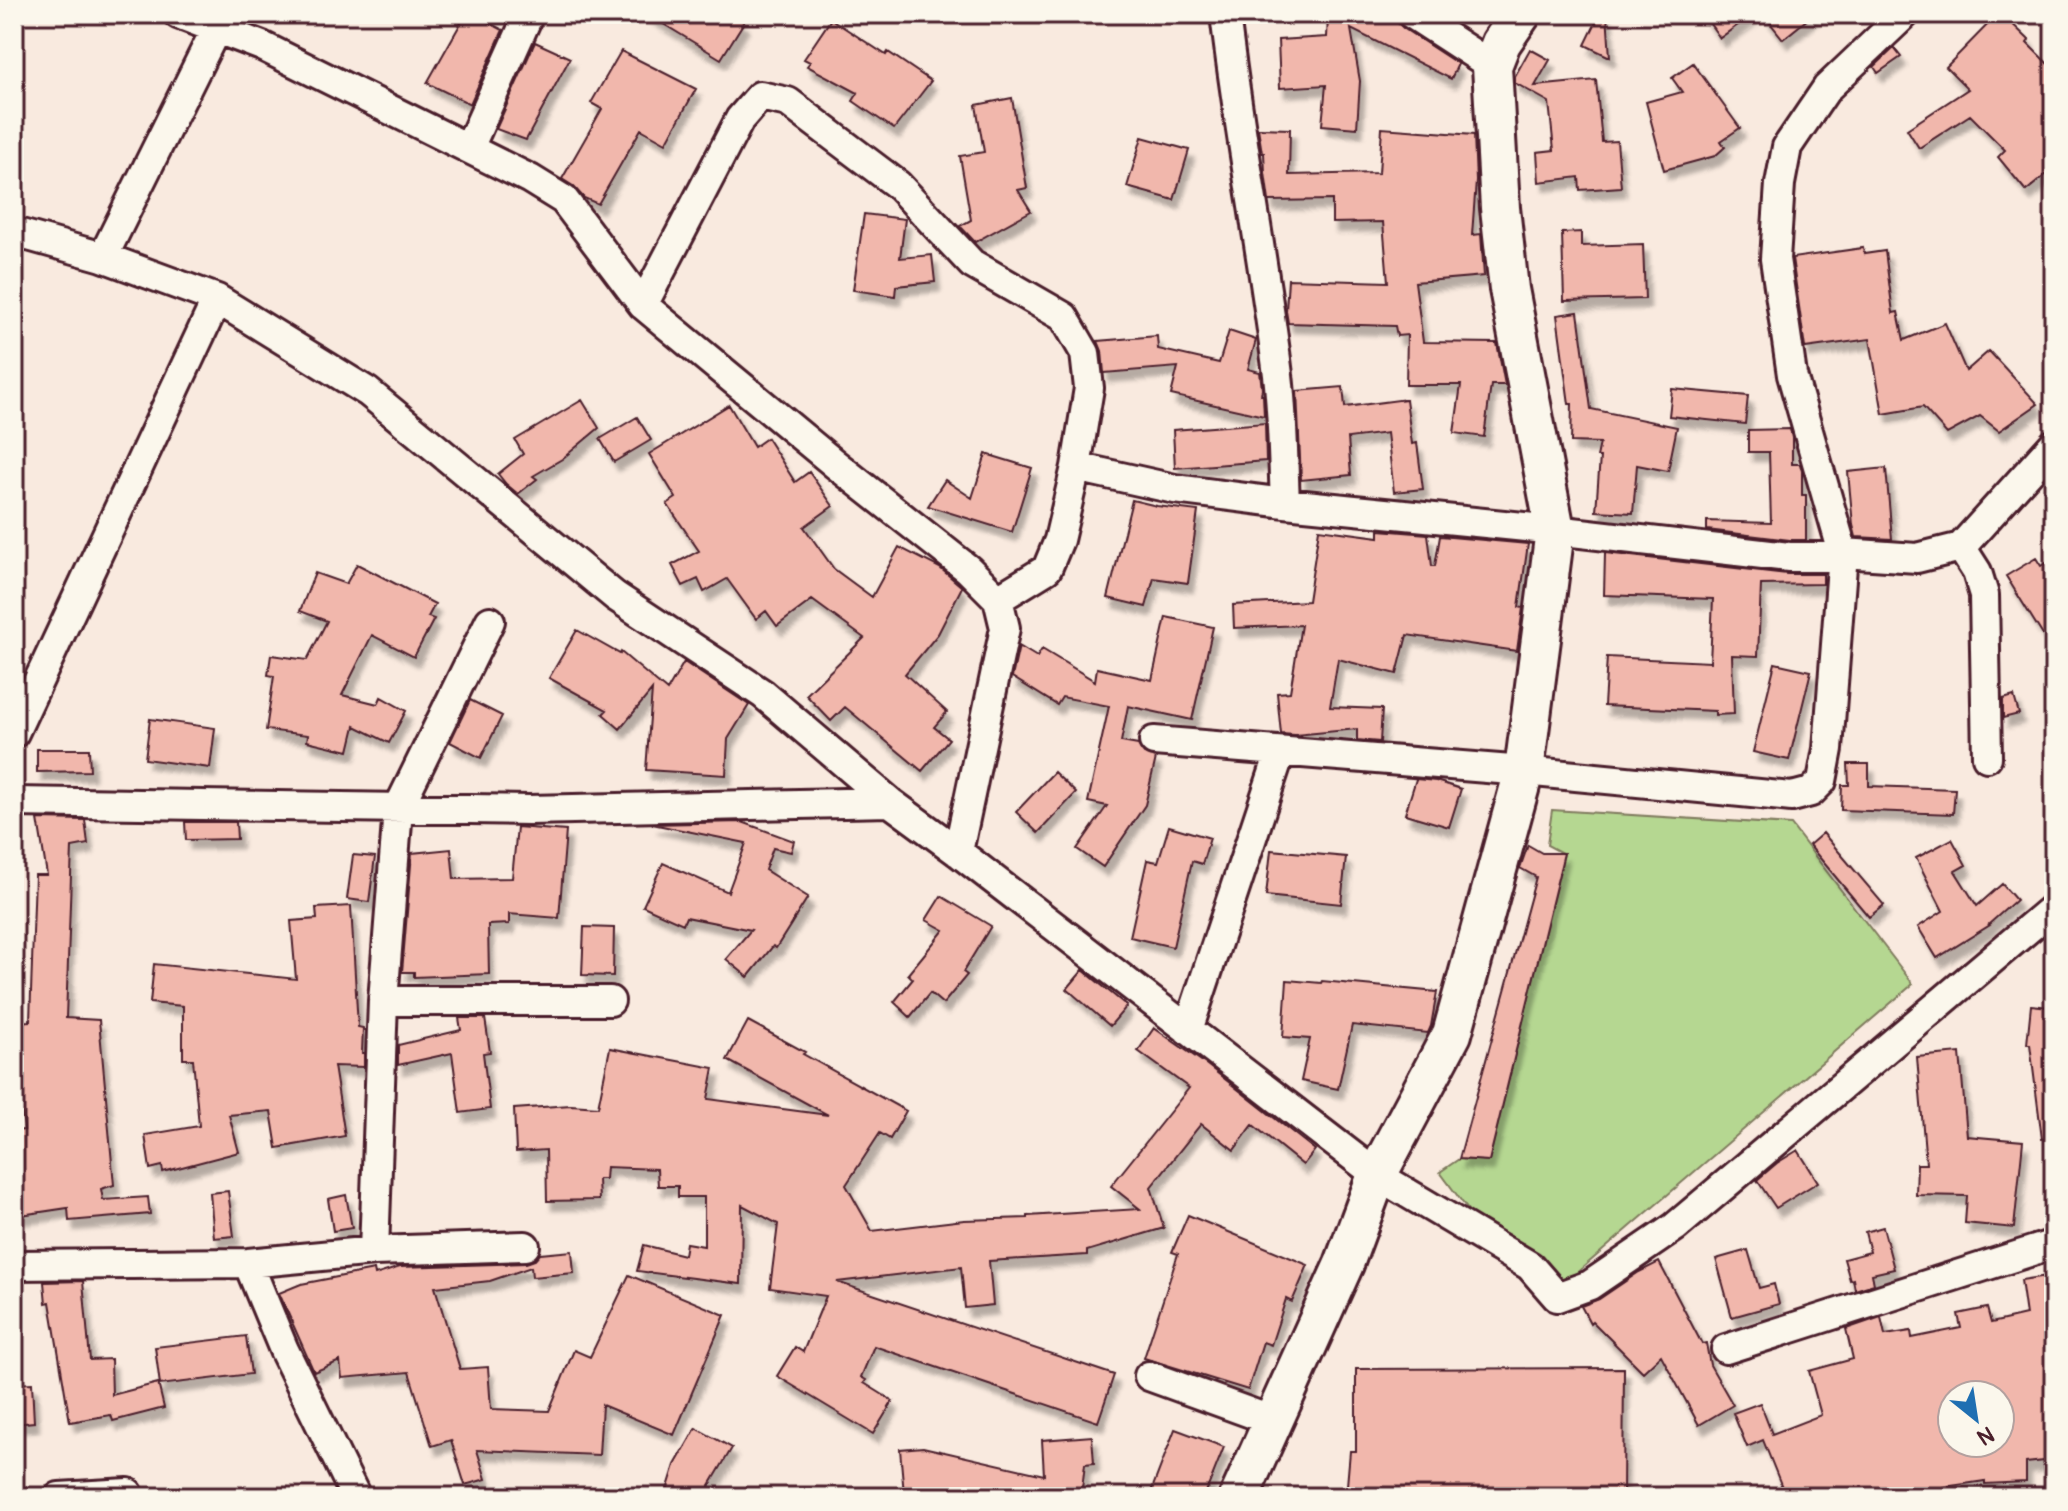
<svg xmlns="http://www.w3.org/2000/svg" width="2068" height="1511" viewBox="0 0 2068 1511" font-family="Pangolin,sans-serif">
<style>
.green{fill:#b5d791;stroke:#807b5e;stroke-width:2}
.building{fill:#f1b7ac;stroke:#4a1f2b;stroke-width:2;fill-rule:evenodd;filter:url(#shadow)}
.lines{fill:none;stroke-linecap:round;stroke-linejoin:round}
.street-casing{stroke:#4a1f2b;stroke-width:34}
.secondary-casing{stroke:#4a1f2b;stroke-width:44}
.street{stroke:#fbf7ec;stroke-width:28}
.secondary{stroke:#fbf7ec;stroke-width:38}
</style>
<defs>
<filter id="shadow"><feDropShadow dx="5" dy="9" stdDeviation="2" flood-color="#0004"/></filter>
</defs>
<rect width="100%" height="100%" fill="#f9eadf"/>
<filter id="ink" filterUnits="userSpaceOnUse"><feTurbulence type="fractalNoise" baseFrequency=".0125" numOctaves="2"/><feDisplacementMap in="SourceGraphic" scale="16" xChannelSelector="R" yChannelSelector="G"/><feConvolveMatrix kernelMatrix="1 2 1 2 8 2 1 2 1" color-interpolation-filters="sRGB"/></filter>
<g filter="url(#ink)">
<path class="green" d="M1552,810L1791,825L1913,984L1559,1288L1482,1229L1440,1172L1459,1159L1489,1161L1564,854L1547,845Z"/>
<path class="building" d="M466,14H473L503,30L470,104L427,83Z
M647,14H730L744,22L721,59Z
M1321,14H1381L1397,22L1403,28L1458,64L1451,79L1351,29L1360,81L1357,128L1322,125L1326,85L1280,88L1278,40L1327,37L1328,17Z
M1600,14H1607L1610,57L1585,45Z
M1703,14H1753L1720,38Z
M1763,14H1814L1783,39Z
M1998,14H2002L2029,40L2027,43L2054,70V168L2026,191L1998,157L2005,150L1970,115L1919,148L1907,129L1968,89L1946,67Z
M831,19L886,55L888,52L931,81L894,129L853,101L858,93L807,66L810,62L804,59Z
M535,42L570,58L526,140L496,129Z
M1894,48L1901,57L1878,73L1874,67Z
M1530,49L1550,60L1535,86L1596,80L1602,142L1617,141L1621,187L1580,190L1579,177L1539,182L1537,152L1554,150L1549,102L1515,83V76Z
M621,51L696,89L666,143L641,129L598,204L584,198L573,186L562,179L602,109L591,103Z
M1693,63L1740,128L1721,141L1725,147L1715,156L1664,170L1646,102L1682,92L1672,78Z
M1012,98L1027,188L1018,190L1031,211L975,242L960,226L971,220L960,156L984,152L976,105Z
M1258,128L1290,129L1289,175L1379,173L1382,128L1474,135L1476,181L1472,235L1481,234L1484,276L1415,282L1423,342L1497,343L1505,385H1491L1484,437L1454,433L1461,385H1406L1407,335L1397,336L1395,326L1288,323L1286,311L1288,279L1388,282L1383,222L1332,223V200L1269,201L1265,173L1264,153H1262Z
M1142,137L1189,150L1174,200L1127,187Z
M864,214L905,219L900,258L932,255L935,282L896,286L895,296L853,290Z
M1581,232V246L1643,244L1645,299L1564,301L1562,233Z
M1863,248L1864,254L1885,251L1893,313L1898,312L1904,340L1945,323L1966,371L1989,351L2038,404L1999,431L1980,416L1947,434L1923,407L1883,414L1870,339L1805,348L1792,258Z
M1578,312L1591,409L1677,427L1668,471L1637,465L1633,513L1596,511L1600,457H1597L1600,443L1571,442L1572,404H1569L1557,315Z
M1229,331L1256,340L1248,369L1260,372L1262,389L1261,395H1263L1264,416L1171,395L1178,367L1104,373L1102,351L1098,341L1157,336L1158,349L1219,363Z
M1343,387L1345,407L1406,399L1412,444L1417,443L1423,489L1394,492L1387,433L1348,438L1351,475L1301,480L1297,391Z
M1672,389L1748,396L1745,424L1669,416Z
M582,400L599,428L562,459L533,476L537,479L518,494L506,484L498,474L523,454L515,440Z
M729,405L754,447L767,438L795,482L809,472L833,506L804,527L834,569L872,597L899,547L940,568L962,587L938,634L905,674L947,712L934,727L949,739L922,771L845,707L831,721L806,695L864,638L812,600L777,626L766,611L756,619L727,579L704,592L698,579L683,586L672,565L699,551L667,504L676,498L649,454Z
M637,417L651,440L614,462L600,439Z
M1265,423L1266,461L1175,468L1173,430Z
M1790,429L1792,438V464H1800L1802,471V495H1806V540H1790L1707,530V521L1771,523L1769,452H1748V430Z
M986,454L1032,468L1012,532L928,506L945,480L972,498Z
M1886,468L1892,539L1856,537L1853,525L1848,472Z
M1132,500L1157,506L1198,511L1188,583L1154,578L1146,607L1108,598Z
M1319,529L1379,537V530L1428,534L1432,566H1435L1440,536L1528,544L1519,607L1523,608L1517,651L1407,635L1397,674L1338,659L1330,707L1382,709L1380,742L1357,740V729L1295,735L1281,734L1277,693L1290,692L1301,625L1234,628L1233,605L1308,601Z
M1605,553L1787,574H1823V584L1761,585L1758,656L1732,655L1734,714L1715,715V711L1604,706L1607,657L1710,662L1713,599L1604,595Z
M2036,558L2041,566L2054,558V653L2006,576Z
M357,564L435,604L428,617L434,619L414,657L372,635L342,695L378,704L381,697L406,711L389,743L355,726L349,751L307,741L308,735L266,730L274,676L268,675L271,655L307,660L327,621L300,611L315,573L346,584Z
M1166,617L1213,627L1192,720L1128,706L1121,742L1138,745L1144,754L1156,758L1145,805L1103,867L1077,849L1107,806L1088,802L1109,706L1062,697L1057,705L1012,677L1019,646L1037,657L1042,649L1095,681L1097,668L1152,680Z
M577,630L620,654L621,652L667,691L684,662L749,705L728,739L726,775L646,770L652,690L620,729L603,714L607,710L549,678Z
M1775,663L1811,671L1789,760L1753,752Z
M2014,696L2019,714L2003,718V699Z
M470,700L502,716L481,758L450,742Z
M150,719L215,728L210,768L145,759Z
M37,749H89L90,771L37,772Z
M1848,764H1869V786L1955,789L1953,814L1841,810L1842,785H1849Z
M1054,772L1076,793L1038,833L1016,812Z
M1416,779L1436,781L1461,789L1449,827L1405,814Z
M38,819L85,820L88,844L72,847L66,1018L99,1020L114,1185L101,1189L103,1200L148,1197L150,1214L69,1221L68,1208L14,1216V1131L24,1130L14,1041V1022L30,1021L35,875H47Z
M185,822H236L237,839L186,840Z
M742,822L794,841L791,852L773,848L765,870L808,897L776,948L773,946L748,977L726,959L751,930L686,917L683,924L643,906L663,863L728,892L746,843L652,824Z
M1169,826L1210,838L1202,864L1192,861L1173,947L1130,937L1147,860L1158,862Z
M517,827L566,831L559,918L509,914V924L488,925L489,974L414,977V972H402L412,853L451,849L454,879L512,878Z
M1823,833L1884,905L1869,917L1809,845Z
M1952,839L1966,865L1955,871L1977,906L2002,884L2016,900L1989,924L1990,925L1937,958L1918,927L1943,911L1916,858Z
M1528,845L1542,853H1564L1489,1161L1459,1159L1536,877L1520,868Z
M1271,850L1346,857L1341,904L1266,896Z
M353,855L375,857L369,902L347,899Z
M941,896L991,926L963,972L967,975L943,1004L930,993L910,1017L894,1002L913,979L908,974L944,930L926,920Z
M351,906L358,1027L363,1028L362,1053H364V1067L334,1066L345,1136L277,1148L271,1111L229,1115L239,1152L163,1172L162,1166L150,1169L145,1135L199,1126L193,1059H183V1006L150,1003L154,964L296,979L291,921L317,919L316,908Z
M584,927L614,928L613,976L582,975Z
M1083,970L1127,1006L1110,1026L1067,989Z
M1287,980L1321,983L1322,981L1437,992L1431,1026L1428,1033L1352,1025L1338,1089L1301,1081L1310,1039L1283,1037Z
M2031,1005L2049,1007V1010H2054V1138L2042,1139L2030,1044H2027Z
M459,1018H485L490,1052L483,1053L490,1109L460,1113L452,1053L398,1065V1045L461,1030Z
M748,1021L805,1052L803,1054L906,1111L890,1139L880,1133L846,1185L872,1231L964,1220L1028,1218V1216L1140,1209L1111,1186L1189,1088L1138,1051L1154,1028L1207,1065L1315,1150L1303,1165L1253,1125L1234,1150L1201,1124L1151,1187L1164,1228L1087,1251V1255L989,1261L993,1305L965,1308L961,1267L837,1282L1114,1375L1098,1422L874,1346L861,1377L866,1380L864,1383L893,1401L873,1434L777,1376L795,1347L803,1352L826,1296L770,1288L778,1224L742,1205L741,1284L637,1271L644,1245L684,1255L686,1243L704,1246V1197H678V1186H658L657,1169L606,1167L605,1179H598L599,1200L547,1201L546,1150L516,1152L514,1109L571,1105L598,1107L610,1048L714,1068L708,1099L828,1115L727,1060Z
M1960,1053L1967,1136L2023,1141L2014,1228L1965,1223L1967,1196L1916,1195L1917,1164H1926L1917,1057Z
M1798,1150L1818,1182L1776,1208L1757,1180L1777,1163Z
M228,1191L234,1236L214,1238L210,1193Z
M346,1195L352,1228L333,1231L328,1199Z
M1188,1215L1308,1265L1292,1302L1286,1299L1271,1345L1263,1342L1248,1390L1144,1358L1178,1254L1172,1252Z
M1883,1227L1894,1269L1872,1274L1874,1284L1855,1290L1853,1279L1850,1280L1844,1259L1870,1252L1865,1232Z
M1748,1250L1759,1288L1774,1284L1779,1304L1732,1317L1716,1259Z
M572,1251L574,1273L532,1277L531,1267L490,1281L435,1287L460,1369L488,1367L491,1409L549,1411L574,1350L590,1357L629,1275L725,1315L674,1435L602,1405L599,1455L477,1450L486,1479L465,1485L451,1440L432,1446L409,1372L342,1378L340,1361L314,1372L279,1293L301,1284L374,1270L375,1275L400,1267L526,1263L535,1260L540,1254Z
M1659,1262L1702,1344L1706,1343L1710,1365L1733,1405L1699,1425L1661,1355L1643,1372L1592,1321L1590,1323L1581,1306L1599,1299L1639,1272Z
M2054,1275V1460L2026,1463V1482L1985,1484V1481L1944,1487L1946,1497H1786L1763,1440L1747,1447L1733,1413L1760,1403L1772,1434L1821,1415L1809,1371L1853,1359L1846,1329L1881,1317L1885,1335L1911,1331L1912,1338L1961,1328L1958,1314L1987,1308L1991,1323L2026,1315L2021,1280ZM1952,1395H2000V1443H1952Z
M83,1281L90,1360L111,1359L112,1395L158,1383L164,1408L113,1421L111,1415L70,1422L50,1302L46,1303L44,1282Z
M246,1336L251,1374L160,1385L155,1347Z
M1624,1368L1623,1497H1346L1350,1451H1356V1369Z
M32,1383L34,1422L14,1424V1384Z
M696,1428L732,1448L703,1497H665L675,1465Z
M1175,1429L1224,1447L1204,1497H1149Z
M1092,1436L1094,1463L1085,1464L1081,1497H973L943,1490L904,1494L900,1449L923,1447L1044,1475L1042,1440Z"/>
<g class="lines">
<g class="street-casing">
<path id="street" d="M178,14L262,46L530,179L564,200L643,305L835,464L968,569L998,599L1005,628L958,852
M1225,14C1239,135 1263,254 1278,375C1283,417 1283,460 1285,503
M1412,14L1492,66
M469,148L529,14
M14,232L103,257L217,299L368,392L615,596L763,694L890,802L958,852L1377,1175L1530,1266L1557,1297L1590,1285L1675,1227L2054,907
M103,257L217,27L229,15
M643,305L740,119L760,96L788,102L898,185L972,264L1064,317L1085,353L1089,388L1076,467
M1961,547L2054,444
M998,599L1047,569L1059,540L1076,467L1175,489L1285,503L1555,530L1789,557H1827L1843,553L1792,375L1775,259L1780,184L1787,147L1827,88L1905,14
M14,733L217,299
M1154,741L1524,771L1792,797L1811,792L1822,781L1828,749L1843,553L1917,558L1961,547L1977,572L1984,595L1987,757
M14,802L529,810L890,802
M383,1001H610
M1188,1030L1280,753
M374,1251L383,1001L398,809L490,621
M248,1263L284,1350L356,1497
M14,1265L248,1263L374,1251L525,1246
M1726,1349L2054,1244
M1149,1376L1273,1421
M59,1497L128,1493"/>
</g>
<g class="secondary-casing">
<path id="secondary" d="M1239,1497L1344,1264L1377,1175L1452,1034L1524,771L1555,530L1509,289L1500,208L1492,66L1501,43L1521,14"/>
</g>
<use href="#street" class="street"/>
<use href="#secondary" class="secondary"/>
</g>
</g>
<rect width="2068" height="1511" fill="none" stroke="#fbf7ec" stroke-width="48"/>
<rect x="24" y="24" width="2020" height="1463" fill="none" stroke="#4a1f2b" stroke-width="3" filter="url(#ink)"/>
<g transform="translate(1976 1419) rotate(150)"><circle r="38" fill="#fbf7ec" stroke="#b4a19f" stroke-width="2"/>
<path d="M0-6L14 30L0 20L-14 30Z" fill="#1f6fb2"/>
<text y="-12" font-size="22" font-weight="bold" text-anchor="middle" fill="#4a1f2b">N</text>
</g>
</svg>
